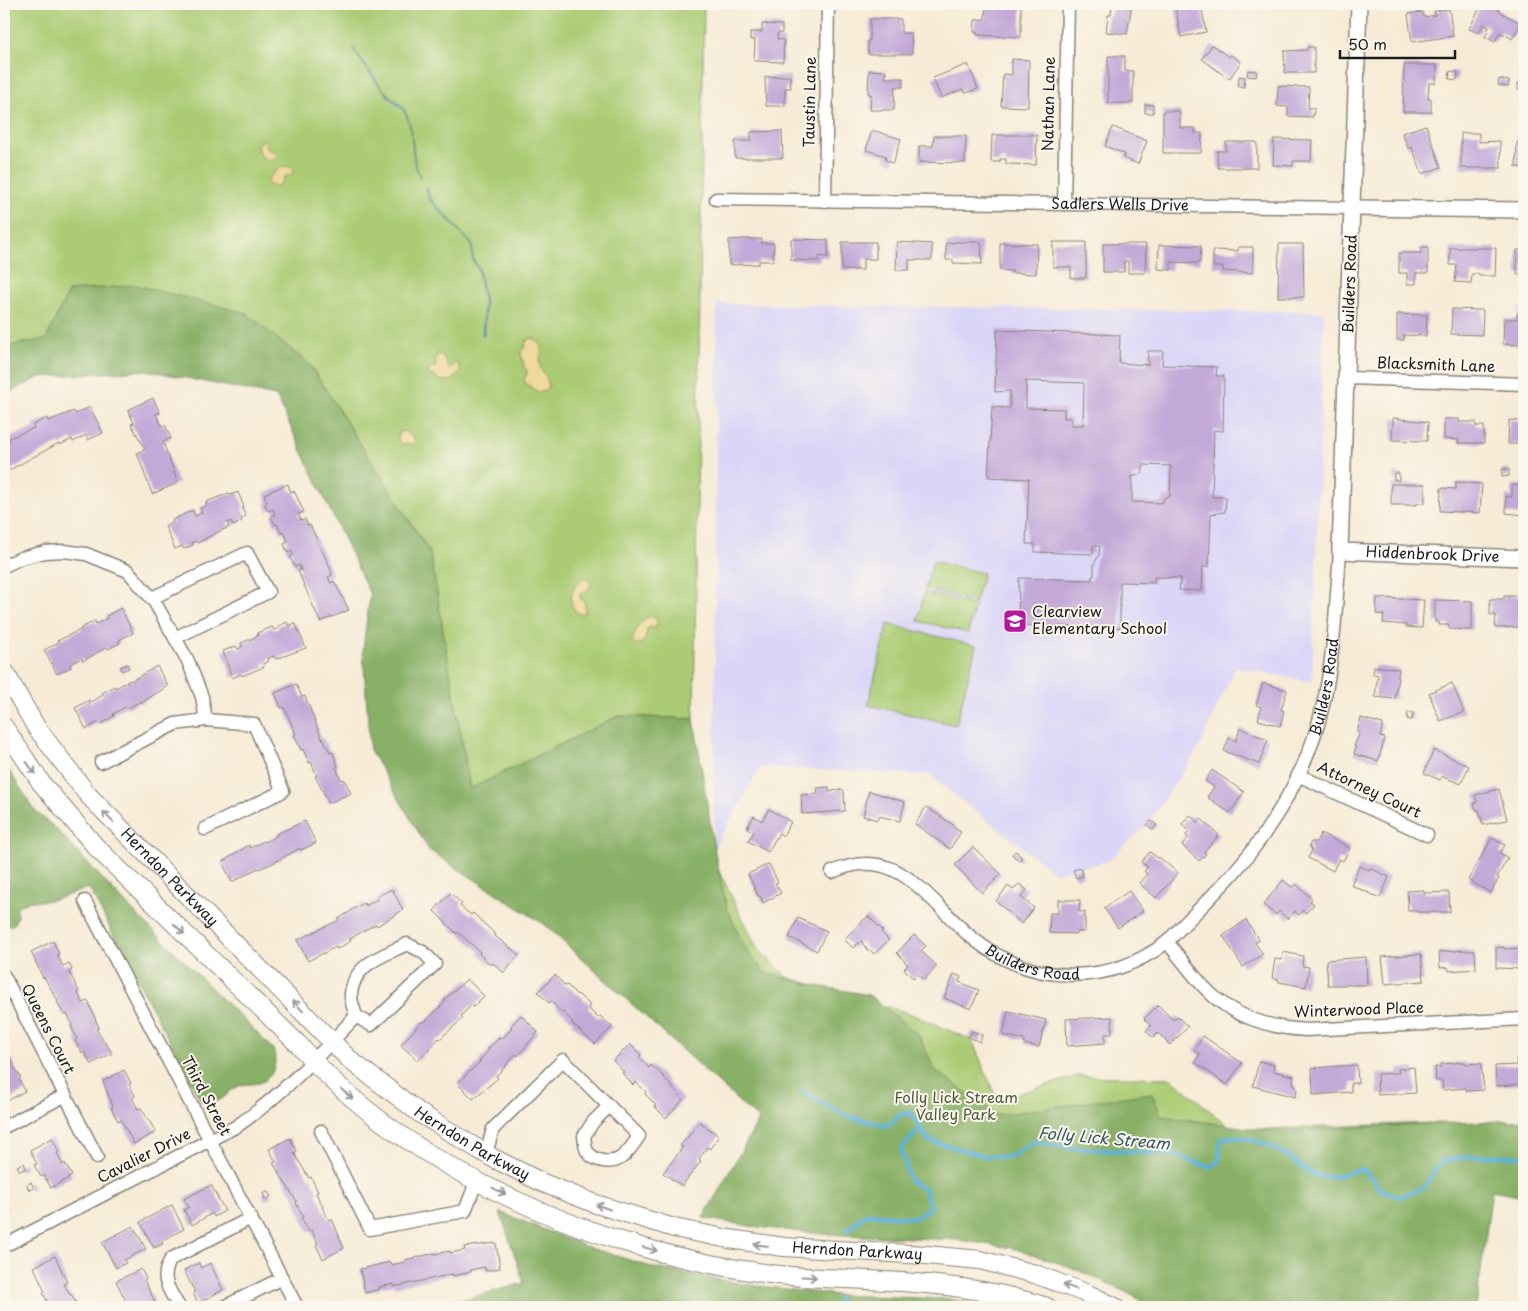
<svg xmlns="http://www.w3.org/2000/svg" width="1528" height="1311" viewBox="0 0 1528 1311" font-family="'Playpen Sans',sans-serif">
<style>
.built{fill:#dad6f7}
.green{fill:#abcc74;stroke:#647448}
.forest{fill:#88b066;stroke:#526641}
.sand{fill:#eeda9e;stroke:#857b5d}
.water{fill:#5bb1d7;stroke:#3c667a}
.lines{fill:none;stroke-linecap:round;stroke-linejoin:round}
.stream{stroke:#5bb1d7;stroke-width:4.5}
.building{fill:#c3a9d8;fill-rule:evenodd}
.minor-casing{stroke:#898479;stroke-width:15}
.tertiary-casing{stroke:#898479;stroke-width:18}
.secondary-casing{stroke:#898479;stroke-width:20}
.minor{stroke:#fff;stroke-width:12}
.tertiary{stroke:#fff;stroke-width:15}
.secondary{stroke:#fff;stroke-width:18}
.oneway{stroke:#999}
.labels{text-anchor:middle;stroke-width:4;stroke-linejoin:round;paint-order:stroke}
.street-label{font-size:15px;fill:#1c1c1c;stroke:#fbf7ec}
.poi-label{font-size:15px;fill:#1c1c1c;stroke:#fbf7ec;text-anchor:start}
.park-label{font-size:15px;fill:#4e5a3b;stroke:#fbf7ec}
.water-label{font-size:16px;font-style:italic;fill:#355867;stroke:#fbf7ec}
</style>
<rect width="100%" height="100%" fill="#fbf7ec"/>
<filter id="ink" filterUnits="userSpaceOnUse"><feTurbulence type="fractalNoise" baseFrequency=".02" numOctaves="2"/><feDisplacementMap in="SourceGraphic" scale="10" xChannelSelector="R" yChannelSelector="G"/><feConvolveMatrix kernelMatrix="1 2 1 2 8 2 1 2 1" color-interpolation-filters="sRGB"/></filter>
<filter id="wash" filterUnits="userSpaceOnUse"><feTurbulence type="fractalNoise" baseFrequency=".0096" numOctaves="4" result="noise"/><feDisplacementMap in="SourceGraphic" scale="20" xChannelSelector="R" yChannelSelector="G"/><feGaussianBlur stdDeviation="1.12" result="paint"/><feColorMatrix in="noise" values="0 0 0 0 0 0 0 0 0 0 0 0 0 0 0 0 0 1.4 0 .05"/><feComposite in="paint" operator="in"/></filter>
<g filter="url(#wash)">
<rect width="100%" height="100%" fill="#f6ebd6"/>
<path class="built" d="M717,304L1324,312L1312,682L1235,667L1199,748L1147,825L1108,861L1055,873L929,775L761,767L714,848Z"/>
<path class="green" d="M4,4H704L694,719L618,716L470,789L430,553L310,365L69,291L47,339L4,347Z
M933,561L983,573L975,602L925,589Z
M924,592L975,605L968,633L918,621Z
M888,624L976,646L956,725L868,705Z
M714,861L757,948L787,977L911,1014L972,1040L997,1100L1078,1076L1171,1078L1233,1130L1427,1123L1487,1124L1018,1146L716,954Z"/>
<path class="forest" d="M135,285L246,313L310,365L430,553L470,789L618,716L694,719L714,848L727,909L745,948L764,972L807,984L869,995L918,1034L935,1070L997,1115L1152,1093L1161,1116L1270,1131L1524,1120V1196L1492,1190L1476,1307H1154L1116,1287L1068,1266L1012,1248L958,1240L821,1234L749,1226L703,1218L759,1120L545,925L429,850L370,750L363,650L370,594L276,396L146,370L40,377L4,395V347L46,339L69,291Z
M4,763L36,812L54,827L126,904L273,1049C278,1062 274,1080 258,1083C252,1085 246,1083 239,1086C231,1089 227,1096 220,1100C216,1102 207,1101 201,1101L89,888C76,892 63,898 50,900C35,903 30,897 16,908L18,916L13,925L4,926Z
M500,1212L582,1245L655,1268L743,1284L836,1295L949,1299L990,1307H436L524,1283Z"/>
<path class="sand" d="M266,140L267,149L275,152L277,156L276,159L270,161L262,157L257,147L259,142Z
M284,166L290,167L293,170L292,174L284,177L281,184L277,186L268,185L267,181C271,175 278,168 284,166Z
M532,338C549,345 538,354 540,366C541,374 550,375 548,388L543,391L538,392L525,383L524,379L527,374V370L524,367C524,361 521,358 521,352L525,347L526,341Z
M440,354L445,359L448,368H451L456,363L460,365V371L452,380L441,381L428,373V370L436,366L435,358Z
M401,431L405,432L415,438L414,444H401L399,442L398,436Z
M585,578L589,580L591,585L588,590L580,594V598L584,601L585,605V613L580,614C565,608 571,583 585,578Z
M651,616L656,619L658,624L655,628L650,627L647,629C646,637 646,645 635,644L632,639C635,631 642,618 651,616Z"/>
<path class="water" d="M353,48C363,62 373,76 383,89C388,95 400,103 403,108C415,129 410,143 415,164C416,169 420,174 420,178C410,158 416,135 406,115C402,107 396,104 390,98C377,83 363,66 353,48Z
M426,187H427L430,198L472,244L473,258L479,269L485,303L484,336L482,335L484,305L478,270L472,258V245L429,199Z"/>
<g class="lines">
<path class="stream" d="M801,1091L846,1116L887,1126L902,1114L911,1113L928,1140L984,1156L1011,1157L1034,1142L1073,1148L1169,1154L1210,1167L1219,1162L1220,1140C1239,1132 1269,1144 1286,1155C1296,1161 1307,1174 1318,1176C1332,1180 1349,1172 1363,1169L1381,1190L1399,1197L1424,1187L1442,1161L1472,1156H1524
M847,1230L866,1214L916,1218L930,1207L925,1190L910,1181L901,1149L921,1128
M836,1307L839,1298"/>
</g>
<g id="blocks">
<path class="building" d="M771,4H791V10H771Z
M986,4H997V6L1001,7V4H1021V37L977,35V32H974L975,20L985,19Z
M1112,4H1132L1127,34L1106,32L1108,15H1111Z
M1184,4H1201L1206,32L1181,37L1175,6Z
M1482,4H1490L1498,8V10L1507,16L1521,23L1512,39L1500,32L1495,42L1485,37L1489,27L1483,24L1479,33L1469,29Z
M1449,9L1453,36L1412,42L1408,14L1423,12L1424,17L1435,15L1434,11Z
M870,19H901V33H911L912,54H868V40H870Z
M762,24L782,25V33H778L777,39L784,40L783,62L754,61L755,40H750V32H762Z
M1212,45L1229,57L1231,55L1241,62L1229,79L1202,59Z
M1307,47H1314V73H1285L1284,51L1307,50Z
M1108,56H1125V71H1133V103H1108Z
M1012,59L1029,60L1028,107L1001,106L1003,74L1012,75Z
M968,64L978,89L965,93L963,89L941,98L933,78Z
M1404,65H1437L1436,83H1429L1428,98H1431V112H1403Z
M869,70L886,71L885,78H903V87H895L894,110H870L871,94H868Z
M1248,70L1257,71L1256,77L1247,76Z
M1450,71L1458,72L1457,80L1449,79Z
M790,76L791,88H785V106H766L765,77Z
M1239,76L1245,77L1244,87L1238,86Z
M1499,79L1509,81L1508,87L1498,85Z
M1524,82V89L1518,90V83Z
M1278,86L1309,87L1308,108H1314L1313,117L1288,116V107L1277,106Z
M1145,104L1153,105V113H1145Z
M1163,111H1180V128H1195V133H1202L1201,153H1163Z
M1426,125L1441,167L1422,174L1412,147L1408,148L1402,133Z
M1113,127L1147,141L1138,164L1123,158L1125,154L1105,146Z
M872,130L901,139L893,163L885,160L886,156L866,150Z
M782,131L783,158H735V141H751V132Z
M1461,133H1479V142L1500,141L1501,168H1461Z
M992,135H1037L1036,165L1006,164V159H1000V162H991Z
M934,136H966L965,163L919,162V146H933Z
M1274,139L1312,140L1311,161H1293V166L1273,165Z
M1226,142H1257V168H1218L1217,151H1226Z
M1517,142H1524V167H1516Z
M743,239H762L761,243H774L773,261H759V264L729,265V240Z
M791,239L828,240V257L820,256L819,261L791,260Z
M842,242H876V259H863V270H842Z
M897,242L932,244V260H909V270H896Z
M953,242H981L982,264L953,263V260H946V243H953Z
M1053,242H1086V278H1071V267H1053Z
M1000,243L1037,244L1036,274L1012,273V271L1000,270Z
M1103,244H1146L1145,273H1128V261H1124V272H1103Z
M1279,244H1303L1304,297H1278Z
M1159,245L1201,246L1200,263L1171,262V270L1158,269Z
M1238,247H1253V273L1223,271V267H1213V250L1238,251Z
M1421,247H1428V273H1416V284H1407V273H1399V253H1421Z
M1450,248H1496L1495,276H1479V274H1472L1471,283L1455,282L1457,265H1450Z
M1517,250H1524V274H1517Z
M1520,308L1524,309V345L1503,344L1504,319H1517V314L1520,315Z
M1452,309L1483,310L1482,335L1451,334Z
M1397,314L1427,315L1426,336L1404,335V340H1397Z
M997,330L1120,335L1119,363L1148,365V351H1163L1162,365L1217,367L1216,376H1224L1223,431L1214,430L1212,497H1226L1225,512L1211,514L1209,567H1203L1202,591L1179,590L1181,578L1154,577V583L1120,582V628L1018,625L1019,578L1092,580V576H1094V564L1099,555L1100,546H1093V554L1035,552V544H1026L1029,479L988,477L992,407L1010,408V391L995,392ZM1026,381L1084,383L1083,425H1071V418H1064V409L1026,408ZM1144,465L1171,466L1170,496L1164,498L1162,503L1132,502V476H1136L1142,473Z
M153,398L160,413L156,414L162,426L165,425L171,438L163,442L178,483L152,494L137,453L145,449L131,424L134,423L128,410Z
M90,407L103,433L88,440L86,435L73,442L72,439L60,445L59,443L4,473V444L10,440L9,438L34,428L33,425L47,418L48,421L74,411L75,414Z
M1393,418L1428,422L1427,441L1392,440Z
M1444,419H1459V422H1476V426H1484V443H1458L1459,440L1444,439Z
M1509,420L1522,421V424H1524V450H1522V444H1508Z
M1502,469H1509V476L1502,477Z
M1394,473H1399V480H1394Z
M1456,482L1482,484L1480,513L1440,511L1441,488L1456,489Z
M288,484L291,492L294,491L297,497L304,512L298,514L301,521L305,519L308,526L310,525L330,567L332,575L328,577L331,583L334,581L349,610L320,622L298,571L301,570L299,565L295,567L290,557L293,555L292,551L288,553L284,544L288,542L284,532L281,533L277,524L275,525L271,516L275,514L273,509L268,511L265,504L267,502L264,494Z
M1391,484H1425V503H1417V505H1391Z
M1512,485H1524V515L1506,513V496L1512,497Z
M238,492L244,507L242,508L246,516L241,519L242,521L233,526L231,521L227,523L229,527L206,538V539L197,543L196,541L192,542L193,545L184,549L182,546L175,549L165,526L173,523L172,520L193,510L195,516L202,513L200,508L207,505L206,502L229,493L230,495Z
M1504,596H1522V627L1495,628L1496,615H1490V599H1504Z
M1377,598L1424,600L1422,628L1406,627V625L1383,623L1384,615L1376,614Z
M1435,600L1472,601V630L1449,629V625H1439V622H1435Z
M121,608L133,633L119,640L120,643L108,649L107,647L83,661L82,658L70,664L71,667L57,674L44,650L58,643L57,641L82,629L81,628L95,621L96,624L107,618L106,616Z
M287,622L289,626L295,623L306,648L276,659L274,656L268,658L269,661L263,664L264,667L242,676L241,674L232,678L223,651L236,646L238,649L242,647L241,643L258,636L257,633L272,627L274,630L279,628L278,626Z
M127,664L129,668L122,671L120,667Z
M157,666L168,686L141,703V701L128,708L127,706L113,714L114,716L101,724L99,722L86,729L75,708L89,700L90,703L103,695L102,693L115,686L116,688L130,680L131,681Z
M1374,666L1399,669L1395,699L1375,697L1378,675L1373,674Z
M1263,683L1287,690L1281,710L1284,711L1280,726L1258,720L1261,707L1256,705Z
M1452,683L1464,712L1440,721L1429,693Z
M296,684L302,697L305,696L322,739L323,738L330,752L332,751L338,766L336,767L341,780L344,779L351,793L329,803L315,776H317L311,762L309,763L303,749L301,750L294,735L296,734L284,707L281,708L275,693Z
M1408,712L1413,713L1412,720L1407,719Z
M1361,718L1383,724L1380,737L1385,738L1378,761L1354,754L1356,747L1354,746L1360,732H1357Z
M1240,728L1268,740L1259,764L1224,751L1229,738L1236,741Z
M1434,750L1469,766L1461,784L1441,776L1440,780L1424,773Z
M1212,770L1244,792L1230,813L1207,797L1214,787L1205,781Z
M829,787V792L842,789L844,791L845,811L802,814L801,795L818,794L817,788Z
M1499,789L1507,820L1483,825L1479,810H1476L1474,803L1477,802L1475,795Z
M869,791L905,802L900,821L879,816L878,820L863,816Z
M926,807L955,826L954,828L961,832L950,849L915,824Z
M769,809L791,822L783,836L779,833L768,852L748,841L754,832L747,828L754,816L762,821Z
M1190,815L1198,822L1201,819L1219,835L1204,852L1206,854L1199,861L1182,845L1188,838L1186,835L1189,831L1182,824Z
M305,821L316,843L301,850L300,848L273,863L259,869L258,868L232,882L222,862L249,845L250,848L264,841L265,842L277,836L276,834Z
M1151,821L1157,825L1153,830L1147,825Z
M1321,833L1350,848L1343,861L1339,859L1333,871L1308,858L1312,850L1309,846L1311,842H1316Z
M1492,838L1505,845L1500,853L1508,858L1497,877L1499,878L1491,893L1468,880Z
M973,847L1001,874L982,893L955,865Z
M1016,851L1022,858L1019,861L1012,854Z
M1150,852L1158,858L1159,857L1178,873L1156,898L1139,883L1147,874L1144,871L1148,867L1141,862Z
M769,864L778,882L775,883L781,893L763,903L760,896H758L748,874Z
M1359,866L1369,870L1370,868L1389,877L1380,898L1351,885Z
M1081,868L1083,876L1076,878L1073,870Z
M1283,880L1293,888L1296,884L1312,899L1310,901L1314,904L1306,913L1303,910L1299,915L1295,911L1288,919L1279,911L1276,915L1263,905Z
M1019,884L1027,890L1021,897L1034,908L1022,924L996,901L1008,886L1013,890Z
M392,889L403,910L377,926L376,924L363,931L350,939L351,941L337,949L336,947L308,961L297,940L339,920L338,919L351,911V910L364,903L366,906L379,898L378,896Z
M1424,890V893L1449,892L1450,912H1416V910H1408L1407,891Z
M1129,891L1143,911L1118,928L1104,908Z
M450,893L462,904L460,906L471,915L473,913L496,935L495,936L519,955L504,973L493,963L491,965L479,954L480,952L458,932L457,934L434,911Z
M1058,900H1080L1079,912H1085V932H1077V934L1049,933L1050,913H1058Z
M868,916L883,931L881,932L889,940L874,954L869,949L868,951L861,941L853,948L844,939Z
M798,918L827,931L817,951L789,937Z
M1246,920L1259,940L1255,943L1263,954L1243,967L1223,936Z
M914,935L926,946L921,951L937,966L924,980L917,974L913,978L904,969L908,965L897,953Z
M53,941L59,954L57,955L63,966L69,963L72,970L69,972L79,991L77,992L83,1003L88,1001L99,1028L96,1029L112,1053L91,1064L84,1052L82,1053L75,1040L77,1039L71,1026L73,1025L67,1014L64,1015L57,1002L58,1001L44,977L43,978L31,952Z
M1504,947V949L1524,948V969L1496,968V948Z
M1466,950V951H1475L1476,969L1449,971L1448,967L1440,968L1439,952Z
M1283,952L1303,956L1302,966L1309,967L1306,987L1279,982V980L1272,978L1275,959L1282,960Z
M1421,954L1424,981L1385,984L1382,957Z
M1366,957L1367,985H1328L1326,960Z
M954,974L961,977L959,982L979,990L971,1009L944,998Z
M555,975L565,986L567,985L577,995L578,994L590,1005L588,1008L598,1018L600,1016L612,1027L595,1044L571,1023L573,1022L563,1012L562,1013L551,1001L549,1003L538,992Z
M467,979L484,996L473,1007L471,1005L461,1016L463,1018L440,1039L439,1038L418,1061L401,1045L422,1021L424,1023L446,1001L444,1000Z
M1158,1005L1173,1020L1177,1016L1188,1027L1170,1045L1158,1033L1153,1038L1146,1031L1151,1026L1144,1019Z
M1008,1011L1046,1020L1039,1047L1024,1044L1025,1040L1003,1035Z
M521,1015L538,1032L518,1056L516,1054L506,1065V1066L496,1076L498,1078L473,1099L457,1083L480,1062L479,1061L489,1050L488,1049L500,1037L502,1039L512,1028L510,1027Z
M1112,1017V1034H1105V1043L1067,1046L1066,1019Z
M972,1031L982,1035L980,1042L969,1037Z
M1203,1036L1242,1063L1227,1085L1195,1062L1200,1054L1194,1051Z
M630,1044L641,1055L639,1057L649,1068L651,1065L663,1076L683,1100L666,1118L654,1106L656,1105L645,1094L646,1092L636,1082L633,1085L622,1073L624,1072L613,1061Z
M4,1050L5,1053L7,1052L14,1064L13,1065L21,1078L19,1079L25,1091L4,1103Z
M1524,1058V1084L1496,1086L1495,1066L1517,1065L1516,1059Z
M1259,1061L1274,1065L1273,1071L1294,1076L1293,1082L1297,1090L1295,1097L1253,1086Z
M1465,1062V1064L1481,1063L1484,1090L1467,1091L1466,1088L1443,1090L1442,1081H1436L1435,1067H1441V1064Z
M1357,1065L1358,1083H1351V1092L1313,1095L1312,1068Z
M1414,1067L1416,1093L1378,1095L1377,1074L1399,1073L1398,1069Z
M124,1070L131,1083L129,1084L135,1096L132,1098L138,1109L141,1108L156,1132L134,1144L121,1120L118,1121L111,1108L113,1107L103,1081Z
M700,1122L719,1136L710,1149L707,1147L699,1159L701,1161L682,1186L663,1173L683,1147L680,1146Z
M52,1138L59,1152L57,1153L63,1165L65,1163L72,1176L51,1188L44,1175L41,1177L34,1165L37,1164L30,1150Z
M290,1138L297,1152L294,1153L309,1178L311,1177L318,1192L316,1193L323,1207H322L329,1220L332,1219L344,1248L323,1259L316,1245L318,1244L311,1230L309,1232L301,1218L303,1217L296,1203L297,1202L273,1163L276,1162L269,1149Z
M24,1163L26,1168L20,1171L17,1166Z
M31,1182L34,1188L29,1190L27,1185Z
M211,1185L225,1211L214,1217L213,1213L192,1225L184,1210L189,1207L184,1199Z
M268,1192L271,1197L265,1200L263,1193Z
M4,1201L8,1210L4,1212Z
M172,1205L184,1229L161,1241L163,1244L154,1248L140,1222Z
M133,1226L146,1249L124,1260L126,1263L116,1268L102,1242Z
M496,1243L500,1268L485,1271V1267L470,1270L471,1272L453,1276V1274L394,1287V1284L379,1287L380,1289L365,1293L360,1269L390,1262L391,1265L405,1262V1260L435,1253V1254L450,1251V1253L465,1250L464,1247Z
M55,1256L67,1282L64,1284L70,1295L71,1294L78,1306L82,1304L83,1307H50L43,1293L45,1292L34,1267Z
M199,1263L201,1268L210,1263L223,1290L198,1303L193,1293L195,1292L184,1270Z
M141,1269L146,1279L144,1280L155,1302L144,1307H139L137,1304L129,1307L116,1281Z"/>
</g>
</g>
<g filter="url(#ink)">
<use href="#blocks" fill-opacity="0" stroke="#898479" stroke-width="1"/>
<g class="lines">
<g class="minor-casing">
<g id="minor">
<path id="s1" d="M716,199L1352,208"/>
<path d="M825,201L828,4"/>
<path d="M1064,204L1068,4"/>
<path d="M1347,378L1524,384"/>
<path d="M4,566L21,558L45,552L64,551L86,554L128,571L154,601L188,661L202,697L206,720L175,724L101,762"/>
<path d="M152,598L247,553L268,592L175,638"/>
<path d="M1298,775L1427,835"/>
<path d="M205,829L283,791L254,724L206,720"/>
<path id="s2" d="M832,872C853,863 873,860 894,870C922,883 947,917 971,937C1029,985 1107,988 1167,942C1201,906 1239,872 1266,831C1285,803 1301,774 1312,743C1334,682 1335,615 1340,551"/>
<path d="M85,901L297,1307"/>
<path d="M1167,942C1180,957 1191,973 1204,987C1230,1016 1269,1028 1306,1030L1524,1019"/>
<path d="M4,976L97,1157"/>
<path d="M4,1127L64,1096"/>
<path d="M321,1131L370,1229L465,1211L477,1180"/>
<path d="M486,1154L493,1129L563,1060L639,1136C634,1143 629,1152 622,1157C612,1165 594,1162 587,1151C585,1148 585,1141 584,1136L593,1122L609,1106"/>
<path d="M4,1246L237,1126C281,1096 319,1055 356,1016L371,1025L435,964L423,952L407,944C383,956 355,963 351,993C350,1000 354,1009 356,1016"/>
<path d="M179,1307C169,1289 159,1279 171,1259L251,1218"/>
<path d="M224,1307L282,1278"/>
</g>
</g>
<g class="tertiary-casing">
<g id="tertiary">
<path id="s3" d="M1359,4L1340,551L1524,558"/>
<path d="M1352,208L1524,210"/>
</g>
</g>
<g class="secondary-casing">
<g id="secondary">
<path id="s4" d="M4,671L36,727L88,795L351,1061L421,1114L491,1157L543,1183L596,1204L674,1228L729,1239L784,1247L926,1255L980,1260L1035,1274L1088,1294L1115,1307"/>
<path d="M4,727L42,784L97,848L298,1044C410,1173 604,1253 771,1274C809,1279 848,1278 886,1281C941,1284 995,1290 1047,1307"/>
</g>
</g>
<use href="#minor" class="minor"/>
<use href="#tertiary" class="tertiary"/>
<use href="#secondary" class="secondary"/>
</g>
<defs><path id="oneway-shaft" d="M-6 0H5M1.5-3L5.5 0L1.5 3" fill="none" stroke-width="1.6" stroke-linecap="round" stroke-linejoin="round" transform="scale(1.25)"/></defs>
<g class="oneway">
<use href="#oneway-shaft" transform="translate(31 768) rotate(54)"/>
<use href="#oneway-shaft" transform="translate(108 817) rotate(-134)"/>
<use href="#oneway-shaft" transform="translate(179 929) rotate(45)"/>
<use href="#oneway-shaft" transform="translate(298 1006) rotate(-133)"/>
<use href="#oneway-shaft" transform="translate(347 1094) rotate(40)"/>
<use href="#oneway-shaft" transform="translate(499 1191) rotate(27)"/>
<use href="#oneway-shaft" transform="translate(603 1207) rotate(-161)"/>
<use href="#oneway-shaft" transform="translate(761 1245) rotate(-173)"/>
<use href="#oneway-shaft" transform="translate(650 1249) rotate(15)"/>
<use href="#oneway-shaft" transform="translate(809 1277) rotate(3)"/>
<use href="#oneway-shaft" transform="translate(1070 1287) rotate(-160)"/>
</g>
</g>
<defs>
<g id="school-square" transform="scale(1.25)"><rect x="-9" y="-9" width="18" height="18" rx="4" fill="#b5179e" stroke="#fbf7ec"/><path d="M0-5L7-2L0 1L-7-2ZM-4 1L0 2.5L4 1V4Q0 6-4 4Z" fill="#fff"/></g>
</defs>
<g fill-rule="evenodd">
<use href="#school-square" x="1015" y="621"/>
</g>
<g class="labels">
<g class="street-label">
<text transform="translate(810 102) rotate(-89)" y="5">Taustin Lane</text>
<text transform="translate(1049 104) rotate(-89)" y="5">Nathan Lane</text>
<text dy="5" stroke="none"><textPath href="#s1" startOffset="404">Sadlers Wells Drive</textPath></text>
<text transform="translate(1350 284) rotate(-88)" y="5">Builders Road</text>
<text transform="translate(1436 365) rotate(2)" y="5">Blacksmith Lane</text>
<text dy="5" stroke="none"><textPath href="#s3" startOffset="640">Hiddenbrook Drive</textPath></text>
<text dy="5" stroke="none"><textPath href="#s2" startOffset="685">Builders Road</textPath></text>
<text transform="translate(1369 790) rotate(25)" y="5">Attorney Court</text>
<text dy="5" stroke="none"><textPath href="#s4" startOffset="266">Herndon Parkway</textPath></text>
<text dy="5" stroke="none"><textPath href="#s2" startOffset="235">Builders Road</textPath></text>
<text transform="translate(1359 1010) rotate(-2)" y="5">Winterwood Place</text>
<text transform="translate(48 1029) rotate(63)" y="5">Queens Court</text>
<text transform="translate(206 1096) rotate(62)" y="5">Third Street</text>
<text dy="5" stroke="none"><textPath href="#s4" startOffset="671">Herndon Parkway</textPath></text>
<text transform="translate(144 1156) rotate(-27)" y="5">Cavalier Drive</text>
<text dy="5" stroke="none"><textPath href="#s4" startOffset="1076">Herndon Parkway</textPath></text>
</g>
<g class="poi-label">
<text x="1032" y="617">Clearview<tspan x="1032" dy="17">Elementary School</tspan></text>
</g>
<g class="park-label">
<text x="956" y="1103">Folly Lick Stream<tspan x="956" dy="17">Valley Park</tspan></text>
</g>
<g class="water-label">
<text transform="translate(1104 1138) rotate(5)" y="6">Folly Lick Stream</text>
</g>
</g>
<rect width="1528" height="1311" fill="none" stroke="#fbf7ec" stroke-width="20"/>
<path d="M1340 50v8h115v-8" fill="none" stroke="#1c1c1c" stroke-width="2.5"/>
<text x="1348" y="50" font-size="15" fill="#1c1c1c" stroke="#fbf7ec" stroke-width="4" paint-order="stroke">50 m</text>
</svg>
